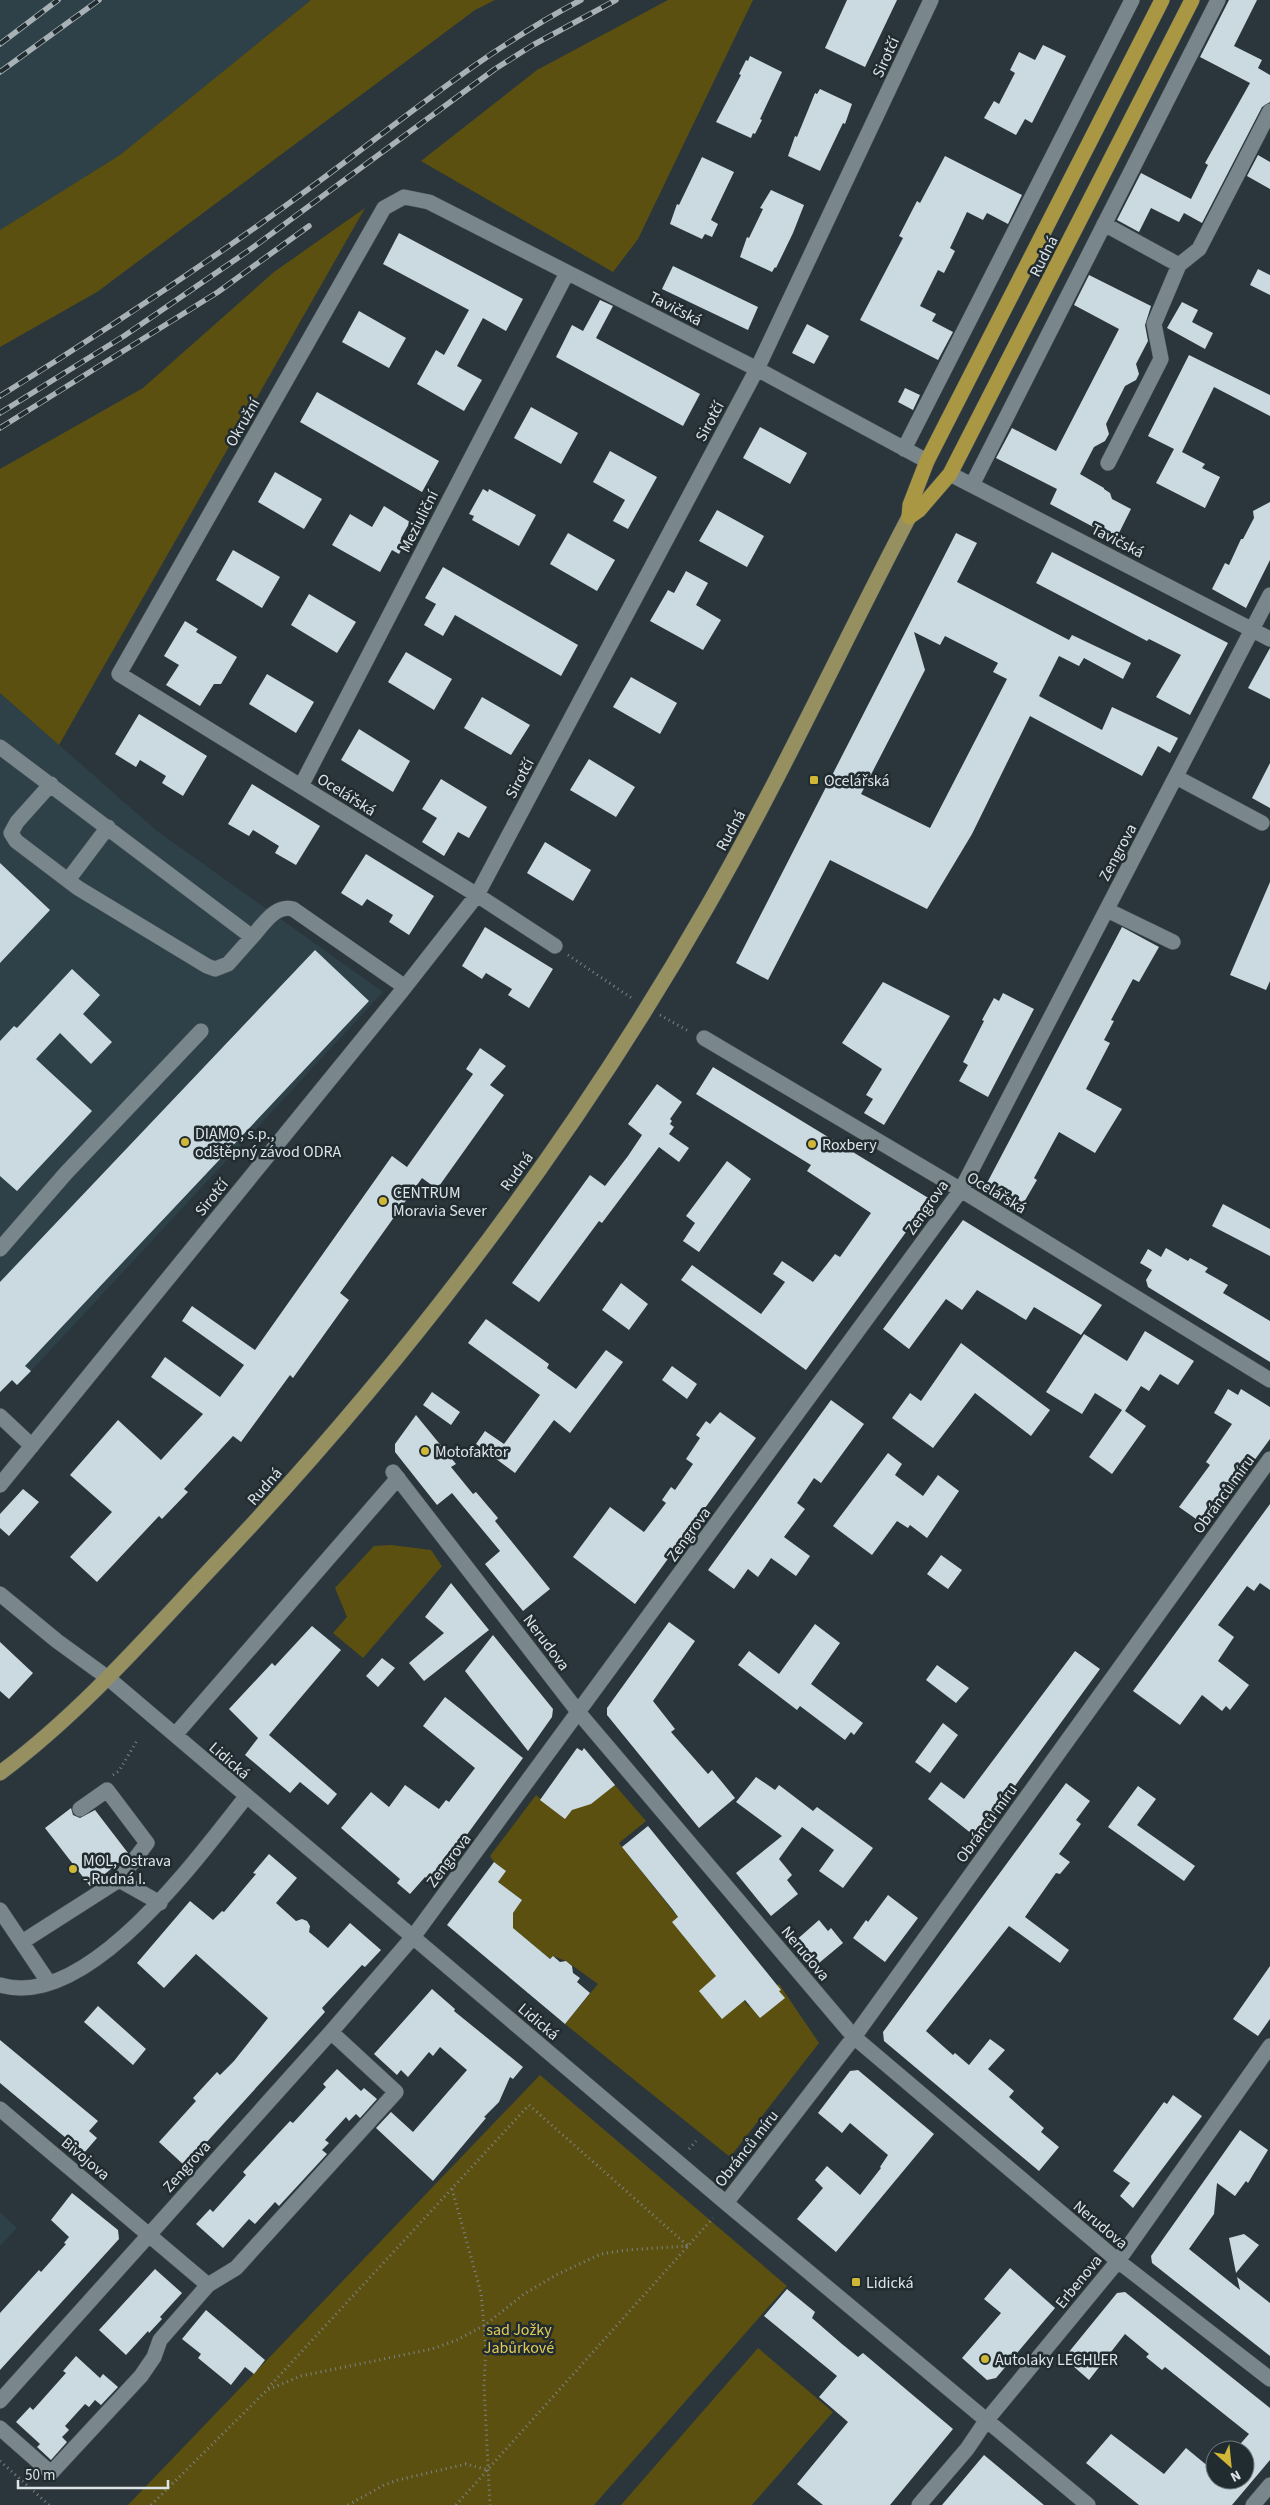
<svg xmlns="http://www.w3.org/2000/svg" width="1270" height="2505" viewBox="0 0 1270 2505" font-family="'Source Sans 3',sans-serif">
<style>
.built{fill:#2e4149}
.green{fill:#5c5011}
.building{fill:#cbdae0;fill-rule:evenodd}
.lines{fill:none;stroke-linecap:round;stroke-linejoin:round}
.minor-casing{stroke:#475155;stroke-width:16}
.major-casing{stroke:#475155;stroke-width:16}
.highway-casing{stroke:#475155;stroke-width:16}
.path{stroke:#7b8589;stroke-width:3;stroke-dasharray:1 4;stroke-linecap:butt}
.minor{stroke:#79868c;stroke-width:15}
.major{stroke:#969061;stroke-width:15}
.highway{stroke:#a99744;stroke-width:15}
.rail-casing{stroke:#a8b1b5;stroke-width:5.5}
.rail{stroke:#212c31;stroke-width:4;stroke-dasharray:11;stroke-linecap:butt}
.poi-dot{fill:#d1b736;stroke:#212c31;stroke-width:2}
.labels{text-anchor:middle;stroke-width:5;stroke-linejoin:round;paint-order:stroke}
.street-label{font-size:16px;fill:#dde4e8;stroke:#212c31}
.poi-label{font-size:16px;fill:#dde4e8;stroke:#212c31;text-anchor:start}
.park-label{font-size:16px;fill:#e2ca56;stroke:#212c31}
</style>
<rect width="100%" height="100%" fill="#2a363b"/>
<path class="built" d="M0,0H311L120,155L0,230Z
M0,693L157,831L383,992L31,1371L17,1385L12,1380L0,1392Z
M0,2212L17,2228L0,2246Z"/>
<path class="green" d="M311,0H495L475,10L97,292L0,347V230L120,155Z
M668,0H753L638,239L613,272L421,161L537,70Z
M365,208L59,745L0,693V469L143,388L274,272Z
M391,1545L431,1550L442,1566L363,1658L333,1633L347,1617L335,1588L374,1546Z
M607,1776L646,1821L619,1843L749,2007L779,1984L819,2043L730,2157L565,2024L598,1984L566,1961L553,1956L550,1959L513,1928V1913L522,1900L498,1882L506,1871L494,1862L490,1856L536,1795L561,1815Z
M540,2075L787,2286L594,2505H128Z
M758,2348L833,2412L752,2505H621Z"/>
<path class="building" d="M847,0H897L865,67L825,48Z
M1229,0H1257L1234,46L1262,60L1258,68L1270,75V102L1262,107L1202,223L1184,213L1179,222L1151,208L1139,232L1117,220L1141,173L1191,199L1208,165L1205,163L1250,83L1200,57Z
M1043,45L1066,56L1032,123L1025,119L1016,135L984,118L994,101L999,104L1015,73L1010,70L1019,52L1035,60Z
M750,56L782,72L760,119L762,120L755,134L753,133L751,138L716,122L741,75L739,74L746,60L748,61Z
M820,89L852,104L845,124L843,123L820,171L788,156L795,136L797,137L815,93L817,94Z
M1258,155L1270,162V189L1247,176Z
M945,156L1022,195L1008,224L987,213L983,220L967,212L950,248L955,251L944,273L938,270L920,306L936,314L932,321L953,332L938,360L860,320L903,238L899,236L917,201L920,203Z
M702,157L734,172L711,220L718,224L712,237L705,234L702,239L670,224L677,204L679,205Z
M771,190L804,205L793,233L776,268L775,267L772,272L740,257L747,237L749,238L763,209L760,208Z
M399,233L523,299L506,331L483,318L457,366L482,380L464,411L417,384L436,350L444,355L469,310L383,264Z
M673,266L758,307L748,330L662,289Z
M1258,269L1270,275V295L1250,285Z
M1089,275L1151,306L1145,325L1148,341L1136,364L1139,374L1136,380L1125,386L1106,424L1109,434L1105,441L1094,447L1080,474L1104,488V489L1110,493L1112,499L1131,509L1116,539L1050,504L1057,489L996,458L1012,428L1056,451L1119,329L1074,305Z
M600,300L613,306L596,338L700,394L683,426L556,357L572,325L583,331Z
M1182,302L1198,310L1192,322L1213,333L1205,349L1167,328Z
M359,311L406,338L389,368L342,342Z
M807,324L829,336L814,364L792,353Z
M1189,355L1270,395V416L1214,387L1182,452L1205,464L1202,468L1220,477L1205,508L1156,483L1174,449L1148,436Z
M905,388L920,395L913,410L898,402Z
M317,392L439,461L422,492L300,422Z
M531,407L578,433L561,464L514,438Z
M760,427L807,453L790,484L743,458Z
M610,451L657,477L628,529L613,521L625,500L593,482Z
M275,472L322,499L304,529L258,502Z
M483,489L488,492L489,489L536,515L519,546L472,520L474,516L469,514Z
M1270,502V560L1246,608L1212,589L1225,563L1229,565L1241,539H1243L1254,518L1253,511Z
M384,506L410,522L401,538L406,541L399,554L392,550L380,572L332,545L350,514L372,527Z
M717,510L764,536L747,567L699,541Z
M568,533L615,560L597,591L550,564Z
M956,533L977,543L957,582L1069,640L1072,635L1131,663L1123,679L1084,658L1079,666L1059,656L1039,696L1102,730L1112,707L1178,738L1170,753L1158,746L1142,776L1030,716L972,834L927,909L830,860L768,980L736,963ZM914,632L940,645L945,636L998,663L993,672L1007,679L930,828L861,794L925,670Z
M233,550L280,577L262,608L216,580Z
M1052,552L1228,643L1190,715L1156,697L1181,655L1149,639L1147,641L1036,583Z
M443,567L578,645L561,676L455,615L443,636L424,625L436,604L425,598Z
M686,571L708,583L696,605L721,620L703,650L650,621L668,590L674,593Z
M309,594L356,622L337,653L291,625Z
M185,621L198,629L196,632L237,657L221,684H214L200,706L166,685L179,665L164,656Z
M1270,648V699L1248,688Z
M406,652L452,679L434,710L388,682Z
M267,674L314,702L296,733L249,704Z
M631,677L677,703L660,734L613,707Z
M482,697L530,725L511,755L464,728Z
M139,714L207,756L183,796L162,783L166,776L140,760L136,767L115,754Z
M359,729L410,761L393,792L341,760Z
M589,759L635,787L616,817L570,790Z
M1270,763V808L1252,798Z
M441,779L487,807L469,838L458,832L444,856L422,842L437,818L422,809Z
M252,784L320,826L296,865L275,853L279,846L253,830L249,836L228,824Z
M545,842L591,870L573,901L527,873Z
M366,854L434,896L409,935L389,922L393,915L367,899L362,906L341,893Z
M0,863L50,910L0,963Z
M1270,882V981L1266,990L1230,975Z
M485,927L553,969L529,1008L508,995L512,989L486,973L482,979L462,966Z
M1122,927L1159,947L1139,982L1133,979L1111,1020L1114,1021L1104,1040L1110,1043L1086,1089L1122,1109L1095,1153L1059,1132L1034,1178L1037,1180L1020,1209L989,1190L987,1183Z
M315,950L369,1001L25,1366L31,1371L17,1385L12,1380L0,1392V1282Z
M72,969L100,995L83,1014L112,1042L91,1064L60,1033L36,1059L92,1111L17,1191L0,1176V1041L14,1026L17,1028Z
M883,982L950,1016L884,1125L864,1113L873,1099L866,1095L882,1069L842,1043Z
M1003,993L1034,1009L988,1097L959,1081L968,1065L963,1062L984,1021L982,1020L994,998L999,1001Z
M480,1048L506,1066L490,1085L504,1095L437,1189L422,1178L340,1293L349,1300L293,1378L290,1375L241,1442L233,1436L184,1489L188,1492L162,1519L159,1516L97,1582L70,1557L112,1512L70,1475L118,1420L161,1460L203,1414L151,1377L165,1357L220,1397L244,1365L182,1321L192,1306L255,1350L392,1156L407,1167L473,1074L466,1069Z
M713,1067L930,1199L806,1370L681,1280L692,1265L761,1314L785,1282L773,1274L782,1261L813,1282L835,1254L840,1257L871,1213L807,1171L811,1165L696,1094Z
M657,1084L682,1102L670,1119L672,1121L670,1124L674,1127L669,1134L689,1148L679,1162L659,1147L602,1223L599,1221L539,1302L512,1283L590,1175L605,1186L628,1156L642,1135L628,1124Z
M727,1161L751,1179L699,1252L683,1241L695,1223L686,1216Z
M1223,1204L1270,1229V1256L1212,1226Z
M963,1220L1102,1305L1081,1335L1034,1307L1026,1320L977,1290L962,1310L946,1299L909,1349L883,1329Z
M1166,1248L1188,1261L1190,1258L1208,1268L1205,1272L1228,1285L1223,1293L1270,1321V1362L1148,1287L1146,1280L1152,1270L1140,1263L1148,1249L1161,1257Z
M621,1283L648,1304L629,1330L602,1310Z
M486,1319L549,1364L547,1368L576,1389L606,1350L623,1362L570,1433L554,1420L515,1473L476,1444L485,1431L504,1444L540,1395L468,1343Z
M1145,1331L1194,1361L1178,1385L1160,1374L1149,1391L1141,1386L1125,1411L1146,1426L1112,1474L1089,1457L1122,1410L1095,1393L1082,1414L1046,1392L1084,1334L1127,1361Z
M961,1343L1050,1410L1031,1436L975,1393L933,1448L892,1418L910,1393L921,1401Z
M672,1366L697,1384L687,1399L662,1380Z
M1228,1389L1238,1395L1241,1389L1270,1407V1439L1206,1526L1179,1507L1210,1465L1206,1462L1232,1424L1214,1413Z
M432,1392L460,1412L451,1425L423,1405Z
M831,1400L864,1424L821,1483L814,1478L797,1503L805,1509L784,1537L810,1556L796,1576L771,1558L758,1577L748,1569L734,1589L708,1570Z
M720,1412L756,1438L635,1604L573,1557L610,1507L644,1532L666,1503L662,1500L671,1487L675,1490L693,1464L686,1459L700,1438L696,1435L706,1421L710,1424Z
M416,1415L456,1464L451,1467L473,1494L476,1492L498,1518L495,1521L550,1589L523,1611L485,1564L500,1551L452,1493L437,1505L395,1452V1444Z
M888,1453L902,1464L895,1475L923,1496L938,1475L959,1491L927,1538L910,1525L908,1528L897,1521L872,1555L833,1526Z
M23,1489L39,1502L9,1536L0,1528V1514Z
M1270,1504V1590L1260,1583L1254,1591L1247,1586L1218,1625L1234,1637L1218,1661L1249,1685L1230,1710L1226,1706L1222,1711L1202,1695L1180,1725L1133,1691Z
M941,1555L962,1570L948,1589L927,1574Z
M451,1583L489,1630L424,1681L409,1663L444,1633L425,1617Z
M669,1622L695,1641L653,1701L675,1729L671,1732L708,1774L712,1770L735,1798L699,1828L607,1715V1708Z
M815,1624L840,1643L811,1684L863,1723L854,1735L851,1732L845,1740L800,1706L797,1710L738,1665L749,1651L779,1674Z
M312,1626L341,1650L269,1735L337,1794L328,1805L300,1782L290,1793L245,1755L258,1738L229,1709L272,1663L275,1666Z
M493,1635L553,1709L552,1717L528,1751L465,1671Z
M0,1642L33,1673L9,1699L0,1691Z
M1075,1651L1100,1669L977,1838L928,1799L941,1782L964,1799Z
M382,1658L395,1668L378,1687L366,1676Z
M937,1665L969,1688L956,1703L926,1680Z
M445,1697L523,1758L455,1851L430,1881L425,1877L410,1894L397,1883L400,1879L341,1828L371,1792L389,1807L405,1785L439,1809L446,1800L449,1802L475,1768L423,1726Z
M943,1723L958,1735L930,1773L915,1762Z
M577,1748L582,1751L584,1748L615,1785L591,1804L572,1810L565,1819L540,1800Z
M756,1777L775,1790L779,1785L813,1811L817,1807L873,1848L843,1888L819,1871L834,1850L802,1827L779,1859L792,1875L787,1880L798,1894L771,1916L736,1873L782,1836L736,1802Z
M1066,1783L1090,1801L1076,1820L1081,1824L1059,1854L1070,1862L1060,1874L1056,1873L1025,1917L1069,1950L1060,1963L1009,1926L926,2031L953,2055L955,2053L969,2065L990,2039L1005,2050L988,2069L1014,2091L1009,2097L1044,2128L1041,2132L1059,2147L1039,2171L884,2041L883,2032Z
M1138,1786L1156,1799L1137,1825L1195,1866L1184,1881L1108,1827Z
M71,1808L73,1815L80,1818L95,1810L128,1853L122,1860L90,1886L45,1828Z
M648,1826L781,1990L779,1991L785,1998L760,2018L745,2000L722,2019L699,1991L716,1976L672,1922L678,1917L673,1910L622,1847Z
M269,1854L297,1878L276,1903L296,1921L302,1919L307,1921L310,1926L309,1932L328,1948L350,1923L381,1950L365,1967L362,1965L322,2008L325,2012L185,2166L159,2142L196,2101L193,2098L217,2072L220,2075L234,2061L268,2018L196,1954L164,1988L137,1963L190,1901L213,1920L222,1911L224,1912L256,1874L253,1873Z
M494,1862L506,1871L498,1882L522,1900L513,1913V1928L550,1959L553,1956L560,1962L566,1961L572,1966L573,1973L580,1978L577,1982L590,1993L565,2024L447,1925Z
M888,1895L918,1918L885,1962L853,1938L866,1920L868,1922Z
M819,1920L828,1931L831,1928L843,1943L813,1968L793,1943Z
M1270,1966V2019L1258,2036L1233,2019Z
M432,1989L455,2009L454,2011L523,2067L513,2079L510,2077L499,2102L484,2117L486,2118L433,2181L376,2128L391,2112L413,2132L467,2070L440,2047L433,2056L429,2052L408,2077L401,2070L397,2075L374,2054Z
M98,2006L146,2049L133,2065L84,2022Z
M0,2040L98,2121L89,2131L97,2138L84,2153L0,2083Z
M337,2069L361,2091L364,2088L377,2099L360,2118L356,2114L349,2121L346,2117L325,2140L329,2143L322,2150L327,2154L279,2206L275,2202L255,2224L249,2219L223,2248L196,2224L210,2209L213,2212L246,2175L243,2172L276,2136L290,2121L293,2123L326,2087L323,2084Z
M858,2070L934,2134L836,2252L797,2219L823,2188L815,2180L827,2166L860,2195L881,2168L880,2167L888,2155L850,2123L842,2133L818,2113L850,2071Z
M1173,2095L1202,2116L1133,2208L1120,2196L1130,2183L1113,2171L1164,2102L1167,2104Z
M1240,2130L1268,2150L1248,2183L1246,2181L1235,2196L1217,2183L1214,2214L1189,2249L1240,2290L1237,2277L1270,2303V2356L1152,2263L1151,2256Z
M72,2193L118,2230L119,2239L0,2370V2313L39,2270L41,2272L66,2244L64,2243L69,2237L51,2220Z
M1244,2234L1259,2245L1236,2273L1229,2238Z
M1010,2268L1055,2308L996,2378L987,2380L962,2358L1001,2313L984,2299Z
M155,2269L182,2293L160,2317L162,2319L149,2333L148,2331L126,2355L99,2330Z
M787,2289L815,2312L812,2318L842,2344L858,2357L863,2353L953,2429L890,2505H823L797,2484L848,2422L819,2397L837,2376L764,2316Z
M1125,2292L1270,2408V2460L1232,2505H1139L1086,2463L1111,2434L1164,2474L1186,2448L1215,2472V2480H1245V2450H1235L1249,2434L1165,2367L1162,2370L1146,2357L1149,2354L1125,2334L1089,2380L1064,2358L1117,2293Z
M206,2310L265,2360L254,2374L245,2367L231,2385L198,2358L201,2354L182,2339Z
M76,2356L100,2378L103,2374L118,2387L101,2405L95,2400L89,2407L85,2404L65,2426L69,2430L62,2437L67,2442L51,2460L37,2447L40,2444L16,2422L30,2407L33,2410L66,2373L63,2371Z
M984,2455L1044,2505H942Z"/>
<g class="lines">
<g class="minor-casing">
<path id="minor" d="M1104,224L1179,265L1154,324L1161,359L1108,463
M1179,265L1199,249L1270,111
M904,449L1132,0
M950,474L1270,639
M972,485L1218,0
M0,747L252,937C263,925 275,904 293,909L405,987
M1176,777L1262,823
M51,784L17,822L11,833L16,841L78,888L207,966L215,969L228,964L252,937
M301,786L567,273
M68,880L108,827
M1107,910L1173,942
M555,946L477,895L119,674L384,208L404,197L429,202L757,369L927,461
M704,1038L961,1190L1270,1380
M0,1249L66,1173L201,1031
M0,1416L32,1446
M393,1472L579,1713L854,2037L1118,2261L1270,2379
M0,1485L401,992L477,895L757,369L931,0
M0,1594L57,1641L108,1678L726,2203L1088,2505
M175,1735L398,1478
M80,1809L107,1790L147,1843L119,1880
M0,1910L49,1983
M22,1942L119,1880L160,1903
M0,1985C88,2012 199,1855 246,1797
M0,2109L208,2285
M726,2203L854,2037L1270,1459
M0,2401L331,2032L413,1937L961,1190L1270,595
M0,2428L51,2473L141,2376L154,2357L160,2340L208,2285L236,2268L396,2092L331,2032
M919,2505L967,2449L986,2421L1118,2261L1270,2046
M1253,2505L1270,2485"/>
</g>
<g class="major-casing">
<path id="major" d="M0,1773C82,1712 149,1634 219,1560C406,1362 572,1143 707,907C780,780 841,647 909,517"/>
</g>
<g class="highway-casing">
<path id="highway" d="M909,517L919,510L950,474L1192,0
M909,517L910,505L927,461L1162,0"/>
</g>
<path class="path" d="M568,955L633,999
M660,1015L690,1032
M113,1775L119,1771L138,1739
M689,2149L696,2141
M452,2189L481,2293L486,2349L484,2385L490,2505
M268,2388L529,2105L687,2245
M0,2461L49,2505
M151,2505L267,2390L301,2376L432,2349L457,2340L485,2325L524,2294L556,2275L601,2254L626,2250L688,2246
M348,2505L384,2485L398,2480L466,2464L488,2470
M456,2505L713,2218"/>
<use href="#minor" class="minor"/>
<use href="#major" class="major"/>
<use href="#highway" class="highway"/>
<g class="rail-casing">
<path id="rail" d="M0,44L58,0
M0,72L99,0
M0,396C108,329 212,260 314,185C401,121 485,50 581,0
M0,413L124,336L248,251L495,69L533,45L616,0
M0,428L218,292L309,226"/>
</g>
<use href="#rail" class="rail"/>
</g>
<g class="poi-dot">
<rect x="809" y="775" width="10" height="10" rx="2.5"/>
<circle cx="185" cy="1142" r="5"/>
<circle cx="812" cy="1144" r="5"/>
<circle cx="383" cy="1201" r="5"/>
<circle cx="425" cy="1451" r="5"/>
<circle cx="73" cy="1869" r="5"/>
<rect x="851" y="2277" width="10" height="10" rx="2.5"/>
<circle cx="985" cy="2359" r="5"/>
</g>
<g class="labels">
<g class="street-label">
<text transform="translate(885 57) rotate(-65)" y="6">Sirotčí</text>
<text transform="translate(1043 256) rotate(-63)" y="6">Rudná</text>
<text transform="translate(676 308) rotate(27)" y="6">Tavičská</text>
<text transform="translate(709 421) rotate(-62)" y="6">Sirotčí</text>
<text transform="translate(242 422) rotate(-60)" y="6">Okružní</text>
<text transform="translate(418 521) rotate(-63)" y="6">Meziuliční</text>
<text transform="translate(1118 540) rotate(27)" y="6">Tavičská</text>
<text transform="translate(519 778) rotate(-62)" y="6">Sirotčí</text>
<text transform="translate(347 794) rotate(32)" y="6">Ocelářská</text>
<text transform="translate(730 830) rotate(-61)" y="6">Rudná</text>
<text transform="translate(1117 852) rotate(-62)" y="6">Zengrova</text>
<text transform="translate(516 1171) rotate(-54)" y="6">Rudná</text>
<text transform="translate(997 1192) rotate(31)" y="6">Ocelářská</text>
<text transform="translate(211 1197) rotate(-51)" y="6">Sirotčí</text>
<text transform="translate(926 1207) rotate(-55)" y="6">Zengrova</text>
<text transform="translate(264 1486) rotate(-49)" y="6">Rudná</text>
<text transform="translate(1223 1494) rotate(-54)" y="6">Obránců míru</text>
<text transform="translate(688 1534) rotate(-54)" y="6">Zengrova</text>
<text transform="translate(547 1642) rotate(53)" y="6">Nerudova</text>
<text transform="translate(230 1760) rotate(41)" y="6">Lidická</text>
<text transform="translate(986 1823) rotate(-54)" y="6">Obránců míru</text>
<text transform="translate(448 1860) rotate(-53)" y="6">Zengrova</text>
<text transform="translate(806 1953) rotate(50)" y="6">Nerudova</text>
<text transform="translate(539 2021) rotate(40)" y="6">Lidická</text>
<text transform="translate(746 2148) rotate(-52)" y="6">Obránců míru</text>
<text transform="translate(86 2158) rotate(40)" y="6">Bivojova</text>
<text transform="translate(186 2166) rotate(-48)" y="6">Zengrova</text>
<text transform="translate(1101 2224) rotate(40)" y="6">Nerudova</text>
<text transform="translate(1078 2281) rotate(-51)" y="6">Erbenova</text>
</g>
<g class="poi-label">
<text x="824" y="786">Ocelářská</text>
<text x="195" y="1139">DIAMO, s.p.,<tspan x="195" dy="18">odštěpný závod ODRA</tspan></text>
<text x="822" y="1150">Roxbery</text>
<text x="393" y="1198">CENTRUM<tspan x="393" dy="18">Moravia Sever</tspan></text>
<text x="435" y="1457">Motofaktor</text>
<text x="83" y="1866">MOL, Ostrava<tspan x="83" dy="18">- Rudná I.</tspan></text>
<text x="866" y="2288">Lidická</text>
<text x="995" y="2365">Autolaky LECHLER</text>
</g>
<g class="park-label">
<text x="519" y="2335">sad Jožky<tspan x="519" dy="18">Jabůrkové</tspan></text>
</g>
</g>
<g transform="translate(1230 2465) rotate(153)"><circle r="24" fill="#212c31" stroke="#6c767a"/>
<path d="M0-4L9 19L0 12L-9 19Z" fill="#d1b736"/>
<text y="-8" font-size="14" font-weight="bold" text-anchor="middle" fill="#dde4e8">N</text>
</g>
<path d="M18 2480v8h150v-8" fill="none" stroke="#dde4e8" stroke-width="2.5"/>
<text x="25" y="2480" font-size="15" fill="#dde4e8" stroke="#212c31" stroke-width="4" paint-order="stroke">50 m</text>
</svg>
